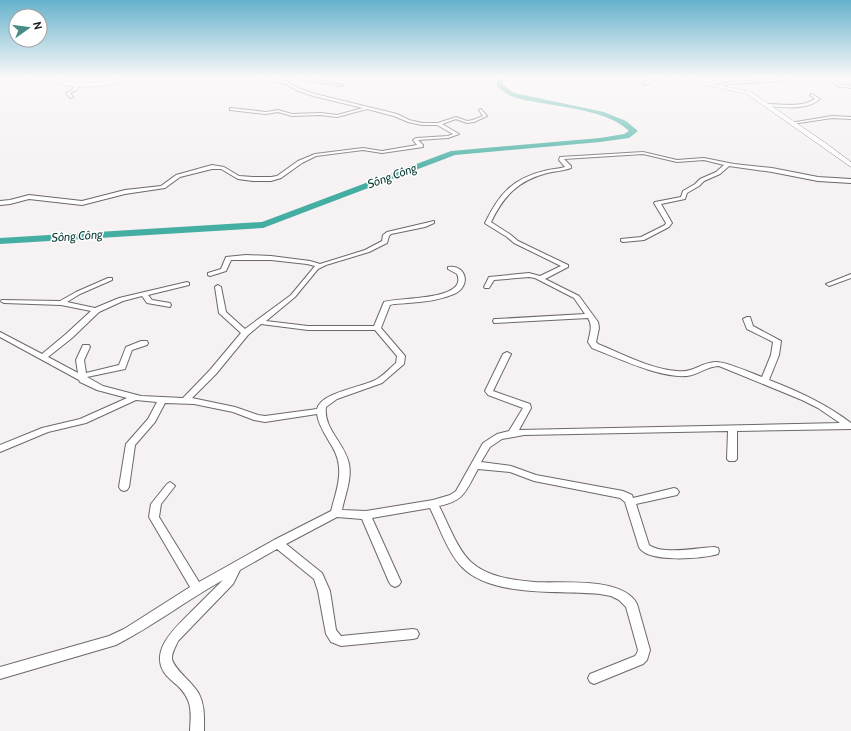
<svg xmlns="http://www.w3.org/2000/svg" width="851" height="731" viewBox="0 0 851 731" font-family="Cabin,sans-serif">
<style>
.lines{fill:none;stroke-linecap:round;stroke-linejoin:round}
.river{fill:#44aea2;fill-rule:evenodd}
.street-casing{stroke:#6d6869;stroke-width:2}
.secondary-casing{stroke:#6d6869;stroke-width:1}
.street{fill:#fff;fill-rule:evenodd}
.secondary{fill:#fff;fill-rule:evenodd}
.labels{text-anchor:middle;stroke-width:3;stroke-linejoin:round;paint-order:stroke}
.far-water-label{font-size:12px;font-style:italic;fill:#073a35;stroke:#fff}
</style>
<rect width="100%" height="100%" fill="#f6f1f2"/>
<g class="lines">
<path class="river" d="M497,77H503V85L514,93L604,112L626,121L638,131L629,138L600,142L455,155L263,228L0,244V238L262,222L451,151L600,138L624,134L629,131C607,110 565,108 536,102C521,99 508,98 497,86Z"/>
<g class="street-casing">
<path id="street" d="M256,77H266L288,82L298,88L315,94L397,114L409,120L422,123H438L456,117L467,121L473,120L483,116L479,110L481,109L487,116L474,122L467,123L456,119L442,124L459,134L448,138L418,140L423,145V147L382,153L363,150L316,156L302,163L281,178L271,181H253L238,179L221,169H212L180,177L165,188L125,194L82,205L29,199L10,204L0,205V201L10,200L29,195L82,201L125,190L161,186L176,175L212,165L224,167L239,176L253,177H271L277,176L298,161L315,154L363,148L382,151L417,145L413,140L416,138L448,136L453,134L437,125H422L408,122L394,116L367,109L337,117L321,115L292,116L278,112L266,114L230,110V108H231L266,112L278,110L292,114L321,113L337,115L363,108L313,96L296,90L286,84Z
M287,77H299L343,85L341,86Z
M657,77H663L645,85L642,84Z
M783,77H789L781,81L729,84L716,87L714,86L729,82L780,79Z
M828,77H833L840,84L851,86V88L838,86Z
M76,84L79,85L77,90L70,93L73,97L70,98L66,93L73,89Z
M812,94L820,99C806,111 785,107 767,106L765,105L767,104C783,104 801,108 815,99L810,95Z
M832,116L851,117V119L832,118L792,124L790,123Z
M643,152L677,160L704,158L734,164L772,168L818,177L851,179V183L818,181L772,172L729,166L720,174L704,181L699,186L687,193L685,199L661,204L672,223L669,227L644,240L623,242L621,241V239L641,237L665,225L666,223L654,203L655,202L681,197L683,191L695,184L700,179L716,172L724,165L704,160L677,162L643,154L564,159L571,166V168C563,171 555,171 547,173C517,181 504,196 491,222L511,235L518,241L568,265V267L545,279L579,296L598,322L599,328L596,342L598,344C623,354 650,369 677,371C694,373 700,363 715,362C725,361 751,373 762,377L771,355L773,342L747,329L743,319L747,317H750L753,326L781,341L779,355L769,380C798,391 826,404 851,423V429L737,431V459L735,461H729L727,459L728,431L524,435L502,439L490,447L481,462L511,466L536,475L623,491L632,495L633,498L674,488L677,489L679,492L677,495L636,504L649,545C663,555 696,548 714,547L718,548L719,551L718,554C702,559 647,563 639,547L625,502L620,498L534,481L510,472L478,469C466,490 465,501 439,506C448,523 457,549 471,562C487,577 513,580 534,582C560,584 623,576 637,604L650,650L647,660L643,664L594,684L590,682L588,678L590,674L635,656L637,653L638,650L626,607L619,600L611,596L600,594C561,590 492,598 462,567C448,553 439,526 430,508L372,518L401,582L399,585L395,587L391,585L389,582L362,519L337,517L286,544L322,573L330,591L336,630L341,636L413,629L417,630L419,634L417,638L413,639L341,646L331,642L326,634L318,591L314,579L277,549L240,570L233,584L178,641C176,646 172,652 172,658C172,668 194,683 199,694C205,706 204,718 204,731H190C191,712 193,701 178,686C174,683 170,679 167,676C146,652 177,626 193,610C203,600 213,590 223,580C187,600 153,626 116,645L0,679V667L109,636L124,629L190,587L149,517L151,504L167,484L170,482L173,484L175,486L161,504L159,517L199,582L274,540L331,511C337,489 345,469 333,448C327,437 319,427 317,414L265,422L254,420L233,412L194,404L165,403L155,422L135,445L129,487L127,490L124,491L121,490L119,487L126,444L148,419L157,402L136,400L86,423L48,432L0,452V445L42,428L80,419L127,398L97,390L80,382L79,380L0,337V332L42,354L66,334L91,311L61,305L4,303L0,301L2,300L60,301L76,292L108,278H112V280L80,294L67,302L95,308L119,298L187,282L189,283V285L148,295L152,300L170,303L171,305L170,307L147,303L142,296L123,301L99,312L72,338L48,357L78,373L76,360L83,345H89L90,347L84,360L86,373L119,365L126,347L141,341H147L148,343L147,345L132,350L125,369L87,377L103,386L141,396L183,398L210,370L241,333L219,313L215,287L216,286L218,285L221,287L226,312L245,329L291,295L315,266L307,264L271,260H231L226,271L210,276L208,275V273L221,269L226,257L246,255L271,256L310,261L320,264L365,250L382,241L383,235L387,232L434,221V223L425,227L391,234L389,236L387,243L369,252L326,265L318,269L295,297L266,321L308,326H374L384,302C398,297 469,301 457,274L448,269V267C466,264 472,286 454,294C440,300 424,302 408,303C402,304 396,303 390,305L381,328L405,356L404,364L382,383L337,399L326,407C323,429 345,443 349,464C352,479 345,495 342,510L366,511L433,500L450,495L456,491L483,443L497,434L509,431L523,408L488,395L485,391L503,354L507,352L511,354L493,391L530,404L531,408L519,430L840,423L818,408L802,400L719,366C707,366 698,375 687,376C659,378 618,358 592,348L588,342C590,333 593,326 588,318L494,323L493,321L494,319H497L585,314L574,298L535,278L529,277L494,280L489,288H485L484,287L489,277L529,273L540,276L561,266L514,243L507,237L486,224L485,223C499,194 512,179 544,171C551,169 558,169 565,167L559,160L560,157ZM261,324L308,330H375L397,356L396,363C390,368 384,375 377,379C364,387 321,392 317,409L265,416L258,415L235,407L192,398L216,374L248,335Z
M851,274V278L829,286L826,284Z"/>
</g>
<g class="secondary-casing">
<path id="secondary" d="M7,77C21,77 36,76 50,78C61,79 71,83 83,83C104,83 124,77 144,77L105,86L82,87L69,86L49,81Z
M667,77H679L751,92L827,144L851,162V167L747,94Z"/>
</g>
<use href="#street" class="street"/>
<use href="#secondary" class="secondary"/>
</g>
<linearGradient id="sky" x2="0" y2="1"><stop stop-color="#66b2cc"/><stop offset="0.43" stop-color="#fbf9f9"/><stop offset="1" stop-color="#fbf9f9" stop-opacity="0"/></linearGradient>
<rect width="851" height="180" fill="url(#sky)"/>
<g class="labels">
<g class="far-water-label">
<text transform="translate(392 176) rotate(-20)" y="4">Sông Công</text>
<text transform="translate(77 236) rotate(-4)" y="4">Sông Công</text>
</g>
</g>
<g transform="translate(28 28) rotate(76)"><circle r="19" fill="#ffffff" stroke="#a4a3a3"/>
<path d="M0-3L7 15L0 10L-7 15Z" fill="#468c83"/>
<text y="-6" font-size="11" font-weight="bold" text-anchor="middle" fill="#1b1a1a">N</text>
</g>
</svg>
